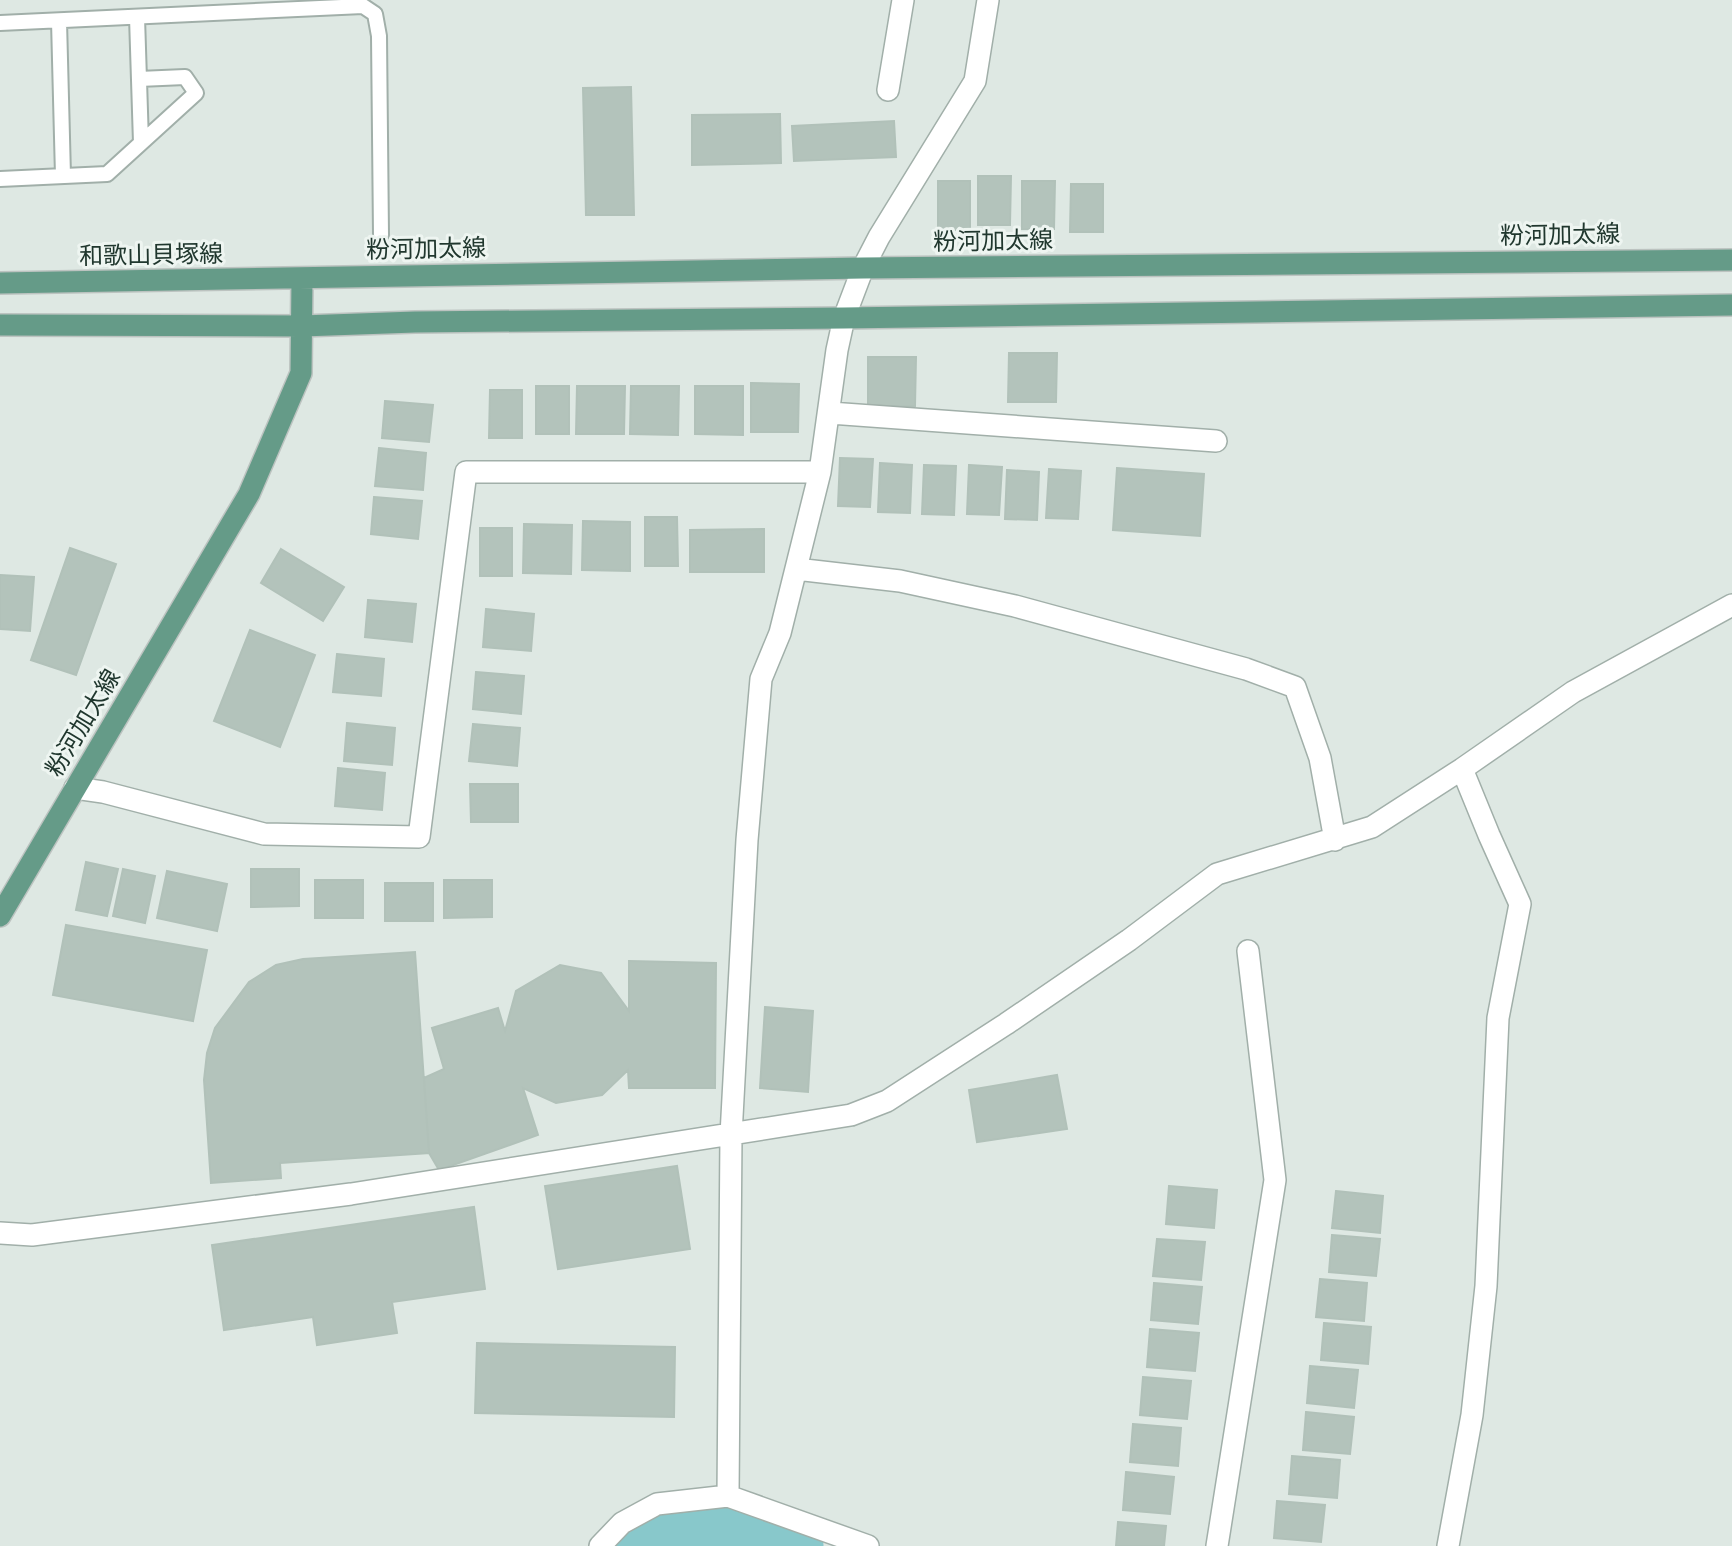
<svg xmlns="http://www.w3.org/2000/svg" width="1732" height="1546" viewBox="0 0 1732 1546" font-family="Jost,'Noto Sans JP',sans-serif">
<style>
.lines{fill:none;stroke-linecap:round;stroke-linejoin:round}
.river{stroke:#88c8cb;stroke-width:61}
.building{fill:#b3c3bb;stroke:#b1c1b9;stroke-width:2}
.service-casing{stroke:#a1afa9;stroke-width:18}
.minor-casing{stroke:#a1afa9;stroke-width:24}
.primary-casing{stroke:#bcc3c0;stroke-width:24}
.service{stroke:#fff;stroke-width:14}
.minor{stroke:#fff;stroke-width:21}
.primary{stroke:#659b88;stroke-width:21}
.labels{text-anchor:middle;stroke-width:6;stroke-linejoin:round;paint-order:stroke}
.street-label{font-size:24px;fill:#20372e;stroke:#eef5f1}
</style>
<rect width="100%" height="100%" fill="#dee8e3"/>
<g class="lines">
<path class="river" d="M636,1546L670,1523L724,1524L793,1546"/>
</g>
<path class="building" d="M631,87L634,215H586L583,88Z
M780,114L781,163L692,165V115Z
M894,121L896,157L794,161L792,126Z
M978,176H1011L1010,225H978Z
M938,181H970V230H938Z
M1022,181H1055L1054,229H1022Z
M1071,184H1103V232H1070Z
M1009,353H1057L1056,402H1008Z
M868,357H916L915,406H868Z
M751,383L799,384L798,432H751Z
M536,386H569V434H536Z
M577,386H625L624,434H576Z
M631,386H679L678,435L630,434Z
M695,386H743V435L695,434Z
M490,390H522V438H489Z
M385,401L433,405L429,442L382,438Z
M379,448L426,453L423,490L375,486Z
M840,458L873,459L870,507L838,506Z
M880,463L912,465L910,513L878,512Z
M924,465L956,466L954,515L922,514Z
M969,465L1002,467L999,515L967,514Z
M1117,468L1204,474L1200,536L1113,530Z
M1049,469L1081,471L1078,519L1046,518Z
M1007,470L1039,472L1037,520L1005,519Z
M374,497L422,501L418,539L371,534Z
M645,517H677L678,566H645Z
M583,521L630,522V571L582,570Z
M524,524L572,525L571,574L523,573Z
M480,528H512V576H480Z
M764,529V572H690V530Z
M70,548L116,564L76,675L31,660Z
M281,549L344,587L323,621L261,583Z
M0,575L34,577L30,631L0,629Z
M368,600L416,604L412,642L365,637Z
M486,609L534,614L531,651L483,647Z
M250,630L315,655L280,747L214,721Z
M337,654L384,659L381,696L333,692Z
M476,672L524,676L521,714L473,709Z
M347,723L395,728L392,765L344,761Z
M473,724L520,728L517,766L469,761Z
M338,768L385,773L382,810L335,806Z
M470,784H518V822H471Z
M86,862L118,869L107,916L76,910Z
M123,869L155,876L145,923L113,916Z
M251,869H299V906L251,907Z
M167,871L227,884L217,931L157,918Z
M315,880H363V918H315Z
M444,880H492V917L444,918Z
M385,883H433V921H385Z
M66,925L207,950L193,1021L53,995Z
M415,952L429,1153L280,1163L281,1178L211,1183L204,1080L207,1053L215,1028L249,982L276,965L303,959Z
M629,961L716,963L715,1088H629L628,1070L602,1095L556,1103L523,1088L538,1135L439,1170L429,1153L424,1078L444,1069L432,1028L498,1008L505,1031L516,991L560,965L601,973L629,1011Z
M765,1007L813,1011L808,1092L760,1088Z
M1057,1075L1067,1129L977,1142L969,1090Z
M677,1166L690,1249L558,1269L545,1186Z
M1169,1186L1217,1190L1214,1228L1166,1224Z
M1336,1191L1383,1196L1380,1233L1332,1228Z
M474,1207L485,1289L392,1302L397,1333L317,1345L313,1317L224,1330L212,1245Z
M1332,1235L1380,1239L1376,1276L1329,1272Z
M1157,1239L1205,1242L1201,1280L1153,1276Z
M1320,1279L1367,1283L1364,1321L1316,1317Z
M1154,1283L1202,1287L1198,1324L1151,1320Z
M1324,1323L1371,1327L1368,1364L1321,1360Z
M1150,1329L1199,1333L1195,1371L1147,1367Z
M477,1343L675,1347L674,1417L475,1413Z
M1310,1366L1358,1370L1354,1408L1307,1403Z
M1143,1377L1191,1381L1187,1419L1140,1415Z
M1306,1412L1354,1417L1350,1454L1303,1450Z
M1133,1424L1181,1428L1178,1466L1130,1462Z
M1292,1456L1340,1460L1337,1498L1289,1494Z
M1126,1472L1174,1477L1170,1514L1123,1510Z
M1277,1501L1325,1505L1321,1542L1274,1538Z
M1118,1522L1166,1526L1164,1546H1116Z"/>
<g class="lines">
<g class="service-casing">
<path id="service" d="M137,17L141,143
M59,21L63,176
M0,23L363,6L375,14L379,36L381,235
M0,179L107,174L196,93L185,77L139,79"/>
</g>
<g class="minor-casing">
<path id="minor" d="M888,90L903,0
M830,413L1216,441
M796,569L900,581L1015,606L1246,669L1295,687L1320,758L1335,840
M75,788L103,792L264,834L419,837L466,472H820
M0,1233L32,1235L351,1194L851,1115L887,1101L1006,1024L1129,940L1217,874L1372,827L1462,769L1573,692L1732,605
M728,1496L731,1135L747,840L761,679L780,633L820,472L837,350L844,318L863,268L879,237L975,81L988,0
M600,1546L622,1523L657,1504L728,1496L868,1546
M1217,1546L1275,1180L1248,951
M1448,1546L1472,1415L1486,1286L1498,1018L1520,904L1489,835L1462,769"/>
</g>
<g class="primary-casing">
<path id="primary" d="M0,283L863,268L1732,260
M0,325L302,326L415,322L844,318L1732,305
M0,916L249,494L301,373L302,279"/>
</g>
<use href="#service" class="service"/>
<use href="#minor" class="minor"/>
<use href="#primary" class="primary"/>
</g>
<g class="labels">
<g class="street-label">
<text transform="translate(1560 235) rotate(-1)" y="8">粉河加太線</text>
<text transform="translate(993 241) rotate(-1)" y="8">粉河加太線</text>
<text transform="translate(426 249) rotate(-1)" y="8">粉河加太線</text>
<text transform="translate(151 255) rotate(-1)" y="8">和歌山貝塚線</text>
<text transform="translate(83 723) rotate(-59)" y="8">粉河加太線</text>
</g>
</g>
</svg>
